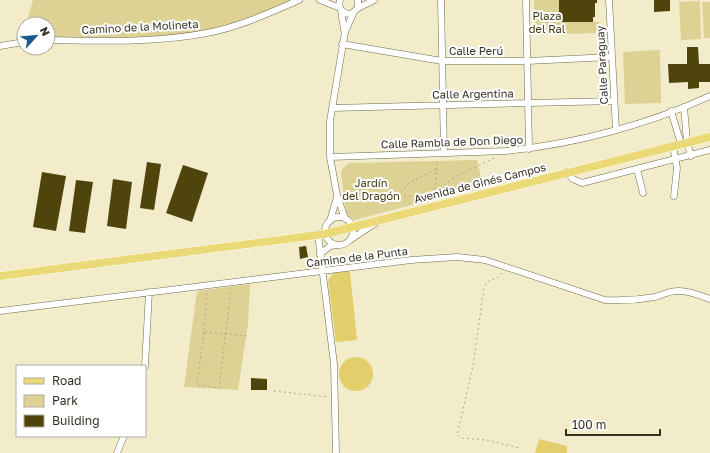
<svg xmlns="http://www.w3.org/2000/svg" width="710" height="453" viewBox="0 0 710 453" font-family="'Golos Text',sans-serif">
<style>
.green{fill:#ddd194}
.water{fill:#e2ce6a}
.building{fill:#4f450c}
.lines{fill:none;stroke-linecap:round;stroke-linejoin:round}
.minor-casing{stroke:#6f694c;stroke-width:7}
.major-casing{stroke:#fff;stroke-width:9}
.path{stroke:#aba68d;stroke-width:1;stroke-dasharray:2 3;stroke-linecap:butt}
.minor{stroke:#fff;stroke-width:6}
.major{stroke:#ead977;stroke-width:8}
.labels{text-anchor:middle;stroke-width:4;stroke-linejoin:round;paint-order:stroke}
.park-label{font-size:11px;fill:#41390e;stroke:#fff}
.street-label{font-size:11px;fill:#333124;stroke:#fff}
</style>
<rect width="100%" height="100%" fill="#f2eccb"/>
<path class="green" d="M33,0H291L290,2C260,14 232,25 200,31C155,40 95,39 48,38V24H26Z
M534,0H559V22H599V33L535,35Z
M700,1L701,39L681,40L679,2Z
M702,2H710V38H704Z
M660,50L661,103L625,104L623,52Z
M477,160L483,186L355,220L349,217L346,213L341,173L343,168L349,163Z
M250,284L248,324L238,390L184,387L197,291Z"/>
<path class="water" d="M347,271L350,272L357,340L336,342L328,280L334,272Z
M339 374a17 17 0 1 1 34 0a17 17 0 1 1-34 0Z
M539,439L567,446V453H535Z"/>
<path class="building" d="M559,0H597V3H595V17H593V22H559Z
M654,0H670V11L654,12Z
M687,47H698L699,64H710V82H699V88L688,89V82L669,83L668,64H687Z
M147,162L161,164L154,210L140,208Z
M183,165L208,173L192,222L166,213Z
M42,172L66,176L56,231L33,227Z
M113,179L132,182L126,229L107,226Z
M76,180L93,182L85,233L69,231Z
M306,246L308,257L300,259L299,247Z
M251,378L267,379V390H251Z"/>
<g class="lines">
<g class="minor-casing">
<path id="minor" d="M320,0L340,8
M340,0C338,8 342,14 351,14L358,8V0
M441,0L444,153
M526,0L529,149
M609,0L616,130
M358,8L374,0
M341,10L344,30
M48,40C100,41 155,43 207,33C239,27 269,13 299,0
M342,44L442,61H527L611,57
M0,46L24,42
M684,107L687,142L691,156
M332,108L613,101
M671,111L681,144
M673,146L677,168L674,196
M330,157L506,151C574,144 648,125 710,96
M637,169L643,193
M567,172L573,179L582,183L710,150
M325 231a14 14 0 1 1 28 0a14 14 0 1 1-28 0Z
M345,219L337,195L330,157V121L345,32L353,14
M330,221L337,197
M318,234L334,364L336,453
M350,240L377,222
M320,254L330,246L337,245
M0,311L322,271L411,260L457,257L485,260L605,300C622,301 638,300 655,297C662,295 669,291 677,291C687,290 700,295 710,299
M145,366L149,292
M117,453L124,436"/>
</g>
<g class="major-casing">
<path id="major" d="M0,276L325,234L710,137"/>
</g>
<path class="path" d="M344,193L428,197
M432,194L436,183L437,160
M398,196L408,184L438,168
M425,201L454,177L495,158
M502,273L497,278L487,282L484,288L473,366L457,435L462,438L486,440L519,448
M207,293L204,332L248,336
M204,332L197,385L219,388L231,290
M274,391L328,397"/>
<use href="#minor" class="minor"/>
<use href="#major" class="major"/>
</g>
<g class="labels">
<g class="park-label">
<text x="547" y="20">Plaza<tspan x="547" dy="13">del Ral</tspan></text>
<text x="371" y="187">Jardín<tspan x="371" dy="13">del Dragón</tspan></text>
</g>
<g class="street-label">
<text transform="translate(140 27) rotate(-3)" y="4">Camino de la Molineta</text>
<text x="476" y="55">Calle Perú</text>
<text transform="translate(602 65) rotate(-93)" y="4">Calle Paraguay</text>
<text transform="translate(473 94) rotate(-1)" y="4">Calle Argentina</text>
<text transform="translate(452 142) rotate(-2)" y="4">Calle Rambla de Don Diego</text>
<text transform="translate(480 183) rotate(-14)" y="4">Avenida de Ginés Campos</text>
<text transform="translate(357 257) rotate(-7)" y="4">Camino de la Punta</text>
</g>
</g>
<rect x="16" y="365" width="130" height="72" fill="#ffffff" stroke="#adada7"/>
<rect x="24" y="378" width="20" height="6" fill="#ead977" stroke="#adada7"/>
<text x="52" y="385" font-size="12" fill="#333124">Road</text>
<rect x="24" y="395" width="20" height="12" fill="#ddd194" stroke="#adada7"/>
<text x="52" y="405" font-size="12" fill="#333124">Park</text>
<rect x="24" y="415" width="20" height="12" fill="#4f450c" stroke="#adada7"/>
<text x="52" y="425" font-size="12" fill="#333124">Building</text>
<g transform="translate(36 36) rotate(63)"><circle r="19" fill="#ffffff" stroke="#adada7"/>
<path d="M0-3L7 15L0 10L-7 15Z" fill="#1b5a90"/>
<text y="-6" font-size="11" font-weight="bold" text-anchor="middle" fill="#333124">N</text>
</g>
<path d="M566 429v6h94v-6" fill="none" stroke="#333124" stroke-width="2"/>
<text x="572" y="429" font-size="12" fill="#333124" stroke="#ffffff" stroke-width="3" paint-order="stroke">100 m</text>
</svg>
